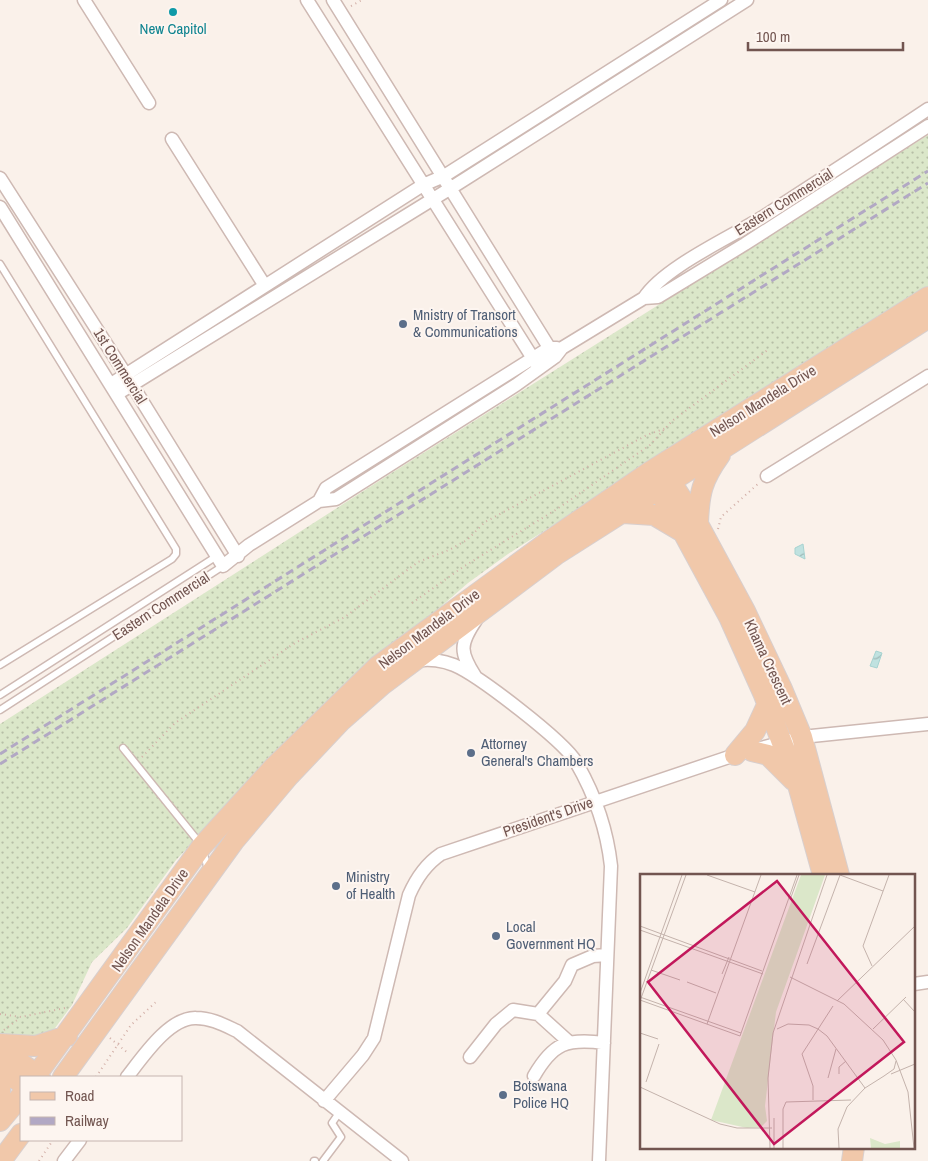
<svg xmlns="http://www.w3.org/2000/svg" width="928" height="1161" viewBox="0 0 928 1161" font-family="'Archivo Narrow',sans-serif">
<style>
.grass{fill:url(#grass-dots)}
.water{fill:url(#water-waves);stroke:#a7d3d1}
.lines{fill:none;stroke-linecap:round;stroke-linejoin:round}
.service-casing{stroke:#ceb9b3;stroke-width:9}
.minor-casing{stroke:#ceb9b3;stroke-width:15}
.primary-casing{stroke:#d8cfce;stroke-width:22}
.path{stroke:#d2afa7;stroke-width:2;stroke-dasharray:1 4;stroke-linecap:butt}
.service{stroke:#fff;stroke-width:6}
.minor{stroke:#fff;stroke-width:12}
.primary{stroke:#f1c8aa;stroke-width:20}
.rail{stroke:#b2a8c4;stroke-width:3;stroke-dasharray:8 5;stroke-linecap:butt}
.culture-dot{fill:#0f9aa8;stroke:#fdf5f0;stroke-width:2}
.service-dot{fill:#5c6f8a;stroke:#fdf5f0;stroke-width:2}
.labels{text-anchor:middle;stroke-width:4;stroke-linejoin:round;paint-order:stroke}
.culture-label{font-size:15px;fill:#0d838f;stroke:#fdf5f0}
.street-label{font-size:15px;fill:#725550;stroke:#fdf5f0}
.service-label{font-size:15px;fill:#4e5e75;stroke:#fdf5f0;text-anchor:start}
.inset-road{fill:none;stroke:#c4b3ac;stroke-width:1}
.view{fill:#c2185b;fill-opacity:0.15;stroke:#c2185b;stroke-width:2.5}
.inset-edge{fill:none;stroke:#725550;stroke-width:2.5}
</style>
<defs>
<pattern id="grass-dots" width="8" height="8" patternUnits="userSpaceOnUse" patternTransform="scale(1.25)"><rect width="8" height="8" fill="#dbe7c9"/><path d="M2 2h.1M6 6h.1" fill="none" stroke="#b6bea6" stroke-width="1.8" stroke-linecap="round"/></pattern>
<pattern id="water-waves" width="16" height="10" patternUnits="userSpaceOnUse" patternTransform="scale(1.25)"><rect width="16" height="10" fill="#c0e2e0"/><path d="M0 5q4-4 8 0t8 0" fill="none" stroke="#a0bab8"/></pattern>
</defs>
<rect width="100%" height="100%" fill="#faf1ea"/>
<path class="grass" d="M928,135V286L508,554L468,583L300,730L176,860L127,928L92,962L72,1005L47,1039H0V724L390,474Z"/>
<path class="water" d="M803,544L805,559L795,554V548Z
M876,651L882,653L877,668L870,666Z"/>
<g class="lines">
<g class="service-casing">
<path id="service" d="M0,264L176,549V554L172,559L0,665
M0,695L217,556
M0,710L223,566
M123,748L202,846L208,870
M314,1161H315
M323,1161L341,1137L332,1123L339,1113"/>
</g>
<g class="minor-casing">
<path id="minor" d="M84,0L149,103
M307,0L539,368
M333,0L555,357
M172,139L265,286
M0,178L126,375L238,556
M0,207L223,566L249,545L319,501L336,499L516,385L555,357L562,348L644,298C665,266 732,237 766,215C820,180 874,145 928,109
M644,298L658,297L745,244L928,126
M111,384L423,185L444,176L721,0
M117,394L451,188L747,0
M767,476L928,376
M319,501L326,488L549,348H557
M417,661C429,658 444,661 454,665C478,675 564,741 576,762C594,793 607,830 611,866L599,1161
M475,676C460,652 459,645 476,620
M914,984L928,982
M538,1014L569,1042
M470,1057L496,1024L513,1010L538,1014L565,981L572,965L593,956L607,955
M534,1076C553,1043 567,1038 604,1043
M127,1077C142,1058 169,1017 196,1018C211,1018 224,1025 237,1031L402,1161
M324,1101L363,1055L374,1038L409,895C416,879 426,864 441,854L735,755L802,737L928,724
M64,1161L80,1140"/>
</g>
<g class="primary-casing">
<path id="primary" d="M664,471L698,524L745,611L782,689L802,737L839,875
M652,479L684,534L729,617L764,695L798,785L823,875
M623,513L654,515L681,531
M698,524C699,493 702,480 720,455
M752,751L768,755L793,780
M735,755L755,731L767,705
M0,1044L36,1046L67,1036
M0,1048L40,1077
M0,1067L21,1083
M0,1077V1107
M35,1077L202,846L273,768L378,666L549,541L648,473L928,297
M63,1077L234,841L288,777L341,721L382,685L557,554L928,318
M0,1121L21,1096
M1,1161L21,1134
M852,1161L854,1147"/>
</g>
<path class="path" d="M351,6L362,0
M718,529L721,517L759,483
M412,603L463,567L557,509L650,445L672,421L769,349
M142,757L175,723L295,643L345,617L418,562L449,550L467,540L485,522L647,435L666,428
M0,1014L21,1017L65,1008
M4,1030L20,1018
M110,1038L129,1054
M96,1077L131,1025L157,1001
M39,1161L53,1140"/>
<use href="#service" class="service"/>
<use href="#minor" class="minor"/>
<use href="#primary" class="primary"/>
<path class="rail" d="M0,754L928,171
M0,764L928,183"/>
</g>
<circle class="culture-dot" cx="173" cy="12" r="5"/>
<g class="service-dot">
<circle cx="403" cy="324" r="5"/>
<circle cx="471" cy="753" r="5"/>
<circle cx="336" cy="886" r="5"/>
<circle cx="496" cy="936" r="5"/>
<circle cx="503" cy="1095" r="5"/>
</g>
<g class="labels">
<g class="culture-label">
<text x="173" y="34">New Capitol</text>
</g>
<g class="street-label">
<text transform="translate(784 202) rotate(-32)" y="5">Eastern Commercial</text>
<text transform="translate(120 366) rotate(58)" y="5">1st Commercial</text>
<text transform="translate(763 401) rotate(-32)" y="5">Nelson Mandela Drive</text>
<text transform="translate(161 606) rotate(-33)" y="5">Eastern Commercial</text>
<text transform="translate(429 629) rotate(-37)" y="5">Nelson Mandela Drive</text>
<text transform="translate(768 662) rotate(65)" y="5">Khama Crescent</text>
<text transform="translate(548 817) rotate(-19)" y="5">President's Drive</text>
<text transform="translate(150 920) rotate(-55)" y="5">Nelson Mandela Drive</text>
</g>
<g class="service-label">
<text x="413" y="320">Mnistry of Transort<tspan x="413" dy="17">&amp; Communications</tspan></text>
<text x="481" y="749">Attorney<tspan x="481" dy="17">General's Chambers</tspan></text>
<text x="346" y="882">Ministry<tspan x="346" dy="17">of Health</tspan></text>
<text x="506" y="932">Local<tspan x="506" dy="17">Government HQ</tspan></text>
<text x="513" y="1091">Botswana<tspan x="513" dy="17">Police HQ</tspan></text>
</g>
</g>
<g transform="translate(640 874)">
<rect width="275" height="275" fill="#faf1ea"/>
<path d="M161,1H185L136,138L125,232L127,247L121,253L107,254L71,246ZM230,264L245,270L260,267V274H231Z" fill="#dbe7c9"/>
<path class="inset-road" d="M67,1L115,18M200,1L243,17M150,26L159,1M0,52L122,97M0,56L123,100M167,90L200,1M232,92L223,72L249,1M11,96L40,106M82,100L89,83M150,103L204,130L243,166L256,186L268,218L274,274M47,108L76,119M0,119L42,1M0,123L101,159M263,125L275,138M0,126L100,162L157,1M0,127L46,1M197,127L275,52M67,150L121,1M137,155L148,150L169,151L178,155L187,162L225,214M233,155L266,123M0,159L18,165M199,200V193L206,187M251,200L275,190M244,202L254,195L256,187M188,204L196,175M6,208L19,170M0,213L80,250L97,254H132M173,226V212L162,180L193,132M134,244V274M130,274L128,204L133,159L187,1M143,274V235L146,228L211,226M199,274L198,255L207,233L225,214L244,202"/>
<path class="view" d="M137,7L264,168L134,270L8,108Z"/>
<rect width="275" height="275" class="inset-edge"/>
</g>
<rect x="20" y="1076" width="162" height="65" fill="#fdf5f0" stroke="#c5b5b0"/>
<rect x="30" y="1092" width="25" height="8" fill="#f1c8aa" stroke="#c5b5b0"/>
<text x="65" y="1101" font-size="15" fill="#725550">Road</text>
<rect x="30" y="1117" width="25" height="8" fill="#b2a8c4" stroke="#c5b5b0"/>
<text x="65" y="1126" font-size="15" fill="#725550">Railway</text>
<path d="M748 42v8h155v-8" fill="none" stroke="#725550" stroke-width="2.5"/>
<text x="756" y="42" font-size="15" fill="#725550" stroke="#fdf5f0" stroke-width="4" paint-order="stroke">100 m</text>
</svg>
